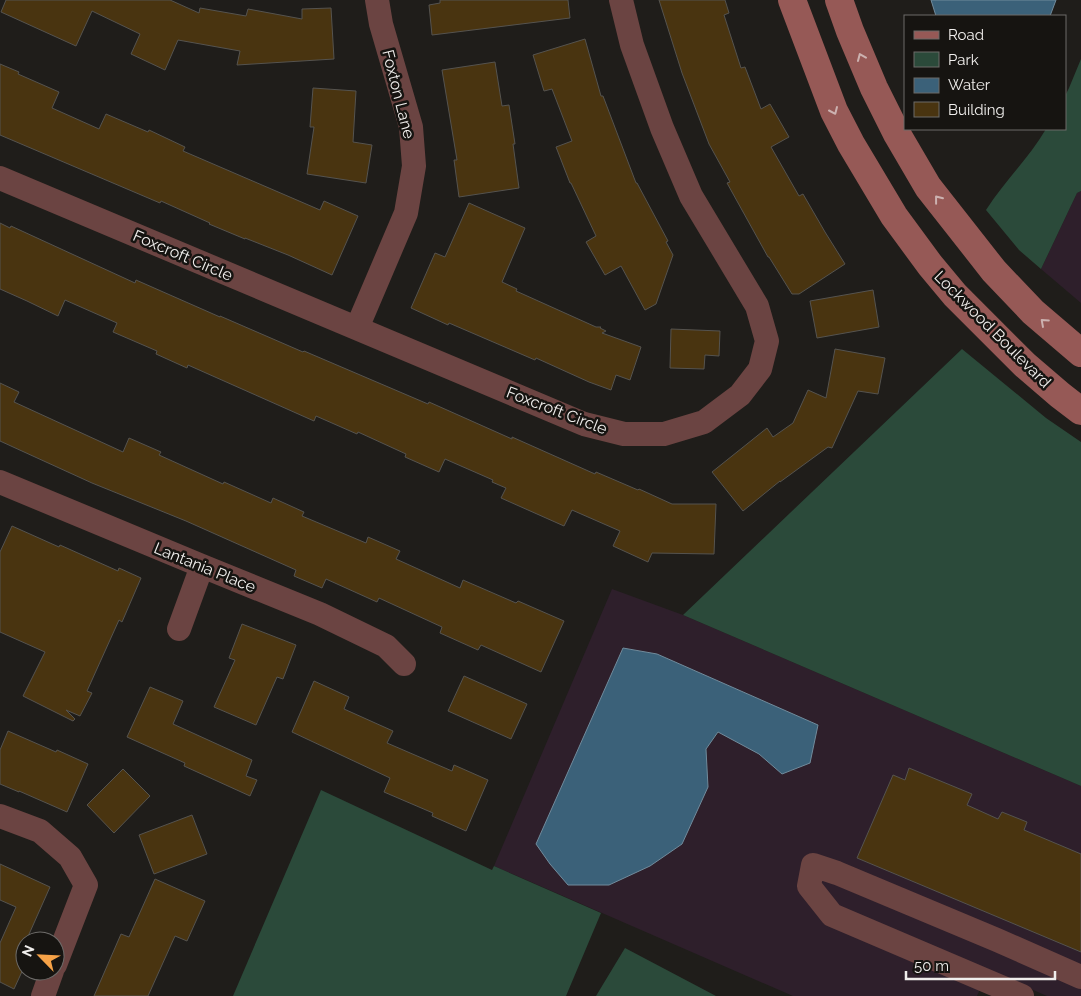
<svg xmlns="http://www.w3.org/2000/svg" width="1081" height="996" viewBox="0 0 1081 996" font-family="Raleway,sans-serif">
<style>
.commercial{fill:#2e1f2b;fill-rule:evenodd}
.green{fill:#2b4a3a}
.water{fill:#3b6179;stroke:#718b9c}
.building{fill:#493410;stroke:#55534f}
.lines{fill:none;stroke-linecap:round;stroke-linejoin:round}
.minor{stroke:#6b4442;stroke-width:24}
.secondary{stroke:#965956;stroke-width:28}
.oneway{stroke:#ccb2b0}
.labels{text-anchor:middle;stroke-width:5;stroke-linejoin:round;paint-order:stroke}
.street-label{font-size:16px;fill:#f0eeec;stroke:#161411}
</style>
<rect width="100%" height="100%" fill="#1f1d1a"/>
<path class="commercial" d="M1081,191V303L1041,269L1077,193Z
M612,589L683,615L1081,786V966L841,863L798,883L980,989L977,996H793L494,866ZM623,648L657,654L818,725L782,774L759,754L719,732L706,749L708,787Z
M822,879L993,950L1081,989V996H1047L839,906L821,884Z"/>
<path class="green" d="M1081,59V191L1077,193L1041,269L1019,250L986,210C1004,182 1029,158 1046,129H1065V96L1069,88Z
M962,349L1046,418L1081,442V786L683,615Z
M321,790L492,870L494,866L601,913L566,996H233Z
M625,948L716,996H596Z"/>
<path class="water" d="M931,0H1056L1050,16H936Z
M623,648L657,654L818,725L810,763L782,774L759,754L718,732L706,749L708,787L682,844L650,866L609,885H568L550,864L536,844Z"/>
<path class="building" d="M6,0H170L199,13L200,8L246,16L248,9L302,19V9L331,8L334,59L237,65L240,51L178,40L165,70L131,54L140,34L92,11L76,46L1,12Z
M440,0H568L570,18L432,35L429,5L440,3Z
M659,0H725L729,13L724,15L741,68L745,67L761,109L770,104L789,137L771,147L799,196L803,194L825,232L845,264L799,294H792L769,257H768L727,183L730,182L709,144L682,73Z
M585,39L601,96H603L636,183H637L668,241L666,242L673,255L656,304L645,310L621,266L605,275L586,242L596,236L571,183H570L556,147L572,141L552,89L544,91L533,55Z
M495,62L502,106L509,105L515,144H513L519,188L459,197L454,160H457L442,70Z
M0,64L19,72L18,74L59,92L52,108L99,129L106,114L148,132L149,130L185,147L183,151L320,210L324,201L358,216L332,275L288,255L245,238V239L209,224L210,223L161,201L160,203L0,135Z
M313,88L356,91L353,142L372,145L366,183L307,174L314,127H310Z
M469,203L525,228L502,282L517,289L516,291L596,327H601L600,328L606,331L602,333L641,347L630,380L616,375L611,390L589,382L536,358L535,360L449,323L448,325L411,308L435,253L445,257Z
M0,223L10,228L11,226L135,283L136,280L220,317V316L303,352L304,351L428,404L429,402L512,439V437L595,474L596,472L638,490L639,489L672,504H716L714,554L652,553L648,562L613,546L620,531L572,510L564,526L501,498L506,488L492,482L493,480L445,459L439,472L405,457L406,454L358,432L357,434L316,416L314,421L188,365L187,368L156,354L157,351L113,332L117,323L65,300L58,316L27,301L0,289Z
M873,290L879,327L817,338L810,301Z
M671,329L720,331L719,356L705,355L704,369L670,368Z
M835,349L885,358L878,394L858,391L832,448L828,447L780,482V481L743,511L712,472L767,428L773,437L793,423L808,390L826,398Z
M0,383L19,392L14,402L123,452L129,438L161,452L159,455L223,484L224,482L271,503L273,498L304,512L302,516L366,543L368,537L400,551L396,559L460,588L463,580L516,603L518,601L564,621L541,672L481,645L478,650L440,633L442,627L379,598L377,602L326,579L322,588L294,576L296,570L186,521L92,483L0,441Z
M12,526L59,547L60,545L118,571L119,568L141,578L122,622L119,620L87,691L92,693L80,716L66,710L75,719L73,721L23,696L45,652L0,632V552Z
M242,624L296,645L283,679L277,677L256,725L214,707L235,660L229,658Z
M464,676L527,704L511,739L448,711Z
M314,681L349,697L344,709L393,731L387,743L452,771L454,765L488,780L466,831L432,816L433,813L384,792L390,778L292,732Z
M150,687L183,701L173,724L252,760L246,776L257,780L250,796L184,766L185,763L127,737Z
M8,731L56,752L57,750L88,764L67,812L19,791V792L0,784V750Z
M909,768L972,794L967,805L998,819L1002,812L1027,822L1024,830L1081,854V952L857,858L893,775L905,780Z
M123,769L150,796L114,833L87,805Z
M192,815L207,854L154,874L139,835Z
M0,864L50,887L26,941H25V965L14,989L0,982V943L16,907L0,900Z
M155,879L205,901L187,941L175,936L148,996H94L121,934L129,937Z"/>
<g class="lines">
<path class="minor" d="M0,178L584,424L624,434H664L704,422L740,395L760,369L767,341L757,306L691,196L662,128L632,45L621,0
M357,328L406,213L414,166L411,127L381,24L377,0
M0,482L202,566L320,614L386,646L404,664
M179,629L202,566
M0,816L40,831L70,857L86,885L55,965
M43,996L52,971
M1022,996L832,915L809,886L813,865L837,873L997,940L1081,977"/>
<path class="secondary" d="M792,0L834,111L851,144L894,216L930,265L955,295L1025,365L1060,395L1081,411
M839,0L850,31L874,88L897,134L928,187L994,271L1033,312L1081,353"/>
</g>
<defs><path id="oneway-chevron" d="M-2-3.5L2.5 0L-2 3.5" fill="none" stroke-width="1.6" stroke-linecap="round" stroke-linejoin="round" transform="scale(1.25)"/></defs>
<g class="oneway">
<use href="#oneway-chevron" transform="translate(861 57) rotate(-113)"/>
<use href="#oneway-chevron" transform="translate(834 111) rotate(66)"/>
<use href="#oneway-chevron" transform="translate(938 199) rotate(-128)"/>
<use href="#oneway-chevron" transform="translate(1044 322) rotate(-138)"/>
</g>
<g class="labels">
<g class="street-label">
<text transform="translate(399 94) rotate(76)" y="6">Foxton Lane</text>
<text transform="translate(183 255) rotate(23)" y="6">Foxcroft Circle</text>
<text transform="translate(993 329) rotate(45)" y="6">Lockwood Boulevard</text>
<text transform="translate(557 410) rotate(21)" y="6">Foxcroft Circle</text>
<text transform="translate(205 567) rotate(22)" y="6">Lantania Place</text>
</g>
</g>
<rect x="904" y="15" width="162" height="115" fill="#161411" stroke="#6d6b69"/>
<rect x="914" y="31" width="25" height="8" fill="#965956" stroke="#6d6b69"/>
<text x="948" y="40" font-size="15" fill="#f0eeec">Road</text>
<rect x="914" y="52" width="25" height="15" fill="#2b4a3a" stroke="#6d6b69"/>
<text x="948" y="65" font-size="15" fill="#f0eeec">Park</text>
<rect x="914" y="78" width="25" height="15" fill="#3b6179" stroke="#6d6b69"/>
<text x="948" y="90" font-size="15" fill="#f0eeec">Water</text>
<rect x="914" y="102" width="25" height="15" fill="#493410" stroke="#6d6b69"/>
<text x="948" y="115" font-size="15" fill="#f0eeec">Building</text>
<g transform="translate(40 956) rotate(294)"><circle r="24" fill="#161411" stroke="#6d6b69"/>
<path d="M0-4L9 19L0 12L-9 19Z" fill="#f6a247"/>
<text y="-8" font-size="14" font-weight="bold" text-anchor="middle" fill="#f0eeec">N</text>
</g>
<path d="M906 971v8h149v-8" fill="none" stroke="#f0eeec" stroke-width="2.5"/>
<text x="914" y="971" font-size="15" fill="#f0eeec" stroke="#161411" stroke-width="4" paint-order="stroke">50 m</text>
</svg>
